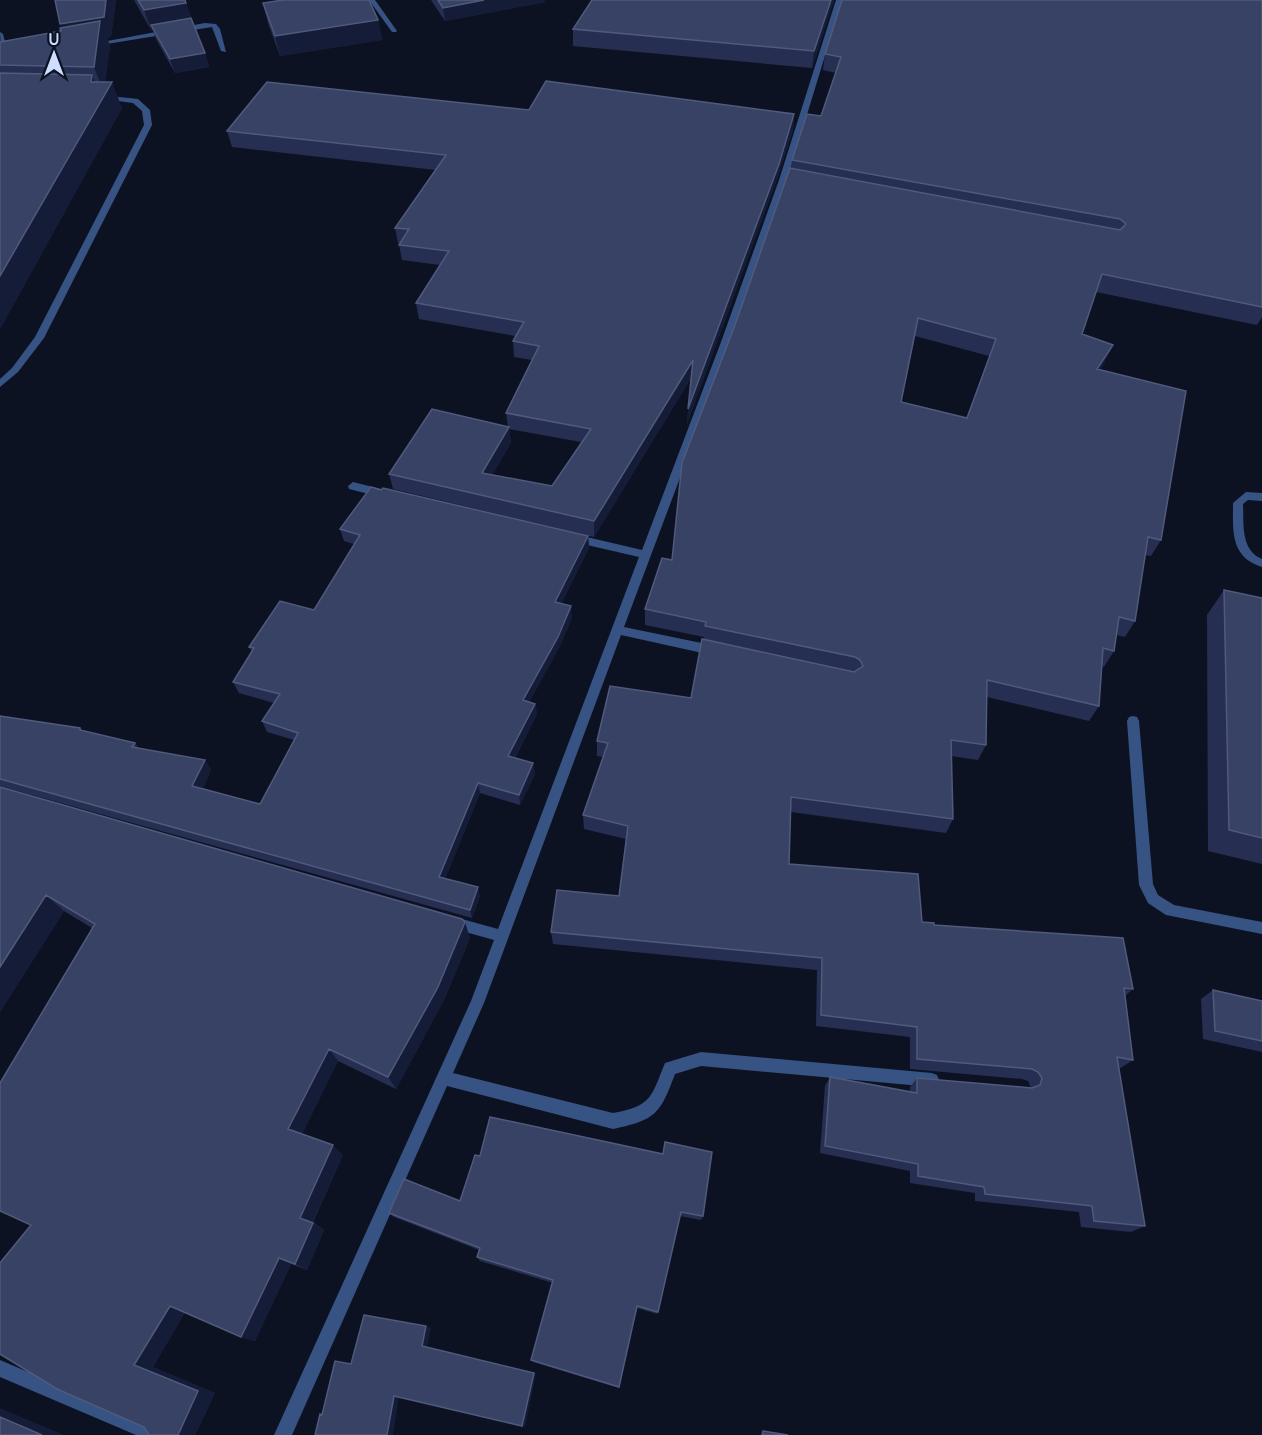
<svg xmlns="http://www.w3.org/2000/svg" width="1262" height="1435" viewBox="0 0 1262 1435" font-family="Quicksand,sans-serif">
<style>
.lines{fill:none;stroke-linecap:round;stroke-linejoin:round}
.service{fill:#375383;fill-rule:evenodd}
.minor{fill:#375383;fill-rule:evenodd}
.wall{fill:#262f51;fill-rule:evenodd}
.shaded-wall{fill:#141c37}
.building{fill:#384264;stroke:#505a7c;stroke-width:1.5;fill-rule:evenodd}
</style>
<rect width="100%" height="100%" fill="#0d1223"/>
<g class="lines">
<path class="service" d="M369,0H375L397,31L396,32H392Z
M205,23L216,24L220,29L226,52L221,51L212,27L94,46L91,44Z
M0,32L3,34L7,50L12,53V55H8L1,51Z
M100,95L138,99L150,110L152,125L44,338L18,372L0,387V379L12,368L35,337L144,125L142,111L133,103L103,99H100Z
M1246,492L1262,493V501L1248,500L1243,504C1244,523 1240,550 1262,559V567C1230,557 1233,531 1233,503Z
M1133,716L1137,717L1139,721L1153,884L1158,895L1174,905L1262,922V934L1166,915L1148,903L1139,885L1127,721L1129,717Z"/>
<path class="minor" d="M836,0H842L787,180L731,342L624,627L716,646L722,651L716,656L621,635L484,1003L453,1073L613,1113C652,1106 651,1097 665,1063L701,1052L932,1073L937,1075L939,1080L937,1085L932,1087L701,1066L675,1074C660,1114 656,1120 613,1129L447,1086L292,1435H274L471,1001L494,940L451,928L446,926L444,922L446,918L451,916L498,929L639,557L574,542L569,538L574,534L642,550L721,342L779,180Z
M353,482L389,491L390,494L385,498L349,489L348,486Z
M0,1360L162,1429L165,1435H136L0,1377Z"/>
</g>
<path class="wall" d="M55,0H116L111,37L107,38L110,46L105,82L122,108L0,329V42L61,31L62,27Z
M134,0H185L191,18L205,53L209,67L175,73L156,39L153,30H151Z
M431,0H545V2L445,21Z
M592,0H834L812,68L573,46V29Z
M1262,0V317L1257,325L1096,292L1082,334L1105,362L1100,370L1161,540L1151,556L1145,555L1135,621L1125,637L1116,635L1114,651L1104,667L1102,666L1099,706L1089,721L987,697L986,745L978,760L951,756L953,819L946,833L791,812L789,864L922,922L934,925L1133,989L1125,996L1133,1060L1119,1069L1145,1226L1131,1232L1081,1227L1079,1212L975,1201V1193L910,1183V1171L820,1153L825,1086L830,1077L910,1092V1087L917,1078L1031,1088L1028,1081L1022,1079L910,1069V1037L816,1026L817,970L553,944L551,932L619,896L626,839L584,829L583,815L603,757L597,756V741L691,698L704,637L645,625V609L672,560L735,325L791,168L792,160L821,116L836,73L823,70L825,54ZM915,336L989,356L967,418L901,402Z
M263,3L378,20L382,40L280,56L268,23Z
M529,110L794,114L793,130L777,179L687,424L691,378L594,537L393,489L389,474L508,427L506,413L532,360L514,357L513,341L515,336L419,319L416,303L440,265L402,260L399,245L400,243H398L395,228L436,170L232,147L227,131ZM509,429L581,442L552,486L492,475L511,443Z
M381,490L588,536L589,548L561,604L572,618L559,648L529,702L535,704L537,714L515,758L533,763L535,774L520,805L480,793L445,879L480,896L472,918L0,786V716L80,728L82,731L135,743L138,748L205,760L211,770L203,788L260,804L294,740L267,732L262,721L274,703L239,693L233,682L252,652L249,647L314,610L354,544L344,541L340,529Z
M1224,590L1262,598V864L1208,851L1207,615Z
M0,787L470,938L444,1000L396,1089L338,1061L302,1134L343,1155L313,1222L324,1230L307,1270L291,1264L255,1341L241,1337L185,1312L153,1367L215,1393L195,1435H149L31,1225L92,928L64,911L0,1012Z
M1213,990L1262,1001V1052L1203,1039L1201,999Z
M475,1155L703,1216L701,1220L680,1216L657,1314L637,1308L619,1388L533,1362L531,1360L553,1283L480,1261L477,1257L479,1250L394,1217L389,1213L460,1201Z"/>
<path class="shaded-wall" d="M106,0H116L111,37L107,38L110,46L104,93L94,67L68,45L60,24Z
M484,0H545V2L445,21L443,8Z
M831,0H834L812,68L814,51Z
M186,3L192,23L151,25L153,30H151L144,10Z
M378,20L382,40L280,56L275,36Z
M205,53L209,67L175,73L170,59Z
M92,75L102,100L112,82L122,108L0,329V276L91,82Z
M794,114L793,130L777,179L687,424L688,409Z
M1113,345L1105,362L1090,387L1097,369Z
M693,360L692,376L594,537V521Z
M509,427L511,443L485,488L482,473Z
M588,536L589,548L556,614L555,602Z
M571,606L572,618L559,648L524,711L523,700Z
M535,704L537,714L510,767L508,756Z
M205,760L211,770L199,796L192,786Z
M533,763L535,774L520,805L519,795Z
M478,783L480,793L442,886L439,877Z
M478,887L480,896L472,918L470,910Z
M46,895L64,911L0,1012V967Z
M465,922L470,938L444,1000L396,1089L388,1077Z
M329,1049L338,1061L299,1140L288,1129Z
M333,1145L343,1155L311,1225L300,1218Z
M313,1223L324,1230L307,1270L295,1264Z
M279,1258L291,1264L255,1341L241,1337Z
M170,1306L186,1310L153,1367L215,1393L195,1435H178L134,1365Z
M426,1326L431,1328L427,1348L422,1346Z
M534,1373L536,1374L525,1427L522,1426Z
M394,1396L399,1397L393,1435H387Z
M0,1408L64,1435H42L0,1417Z"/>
<path class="building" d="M55,0H106L104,17L60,24Z
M138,0H185L186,3L144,10Z
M283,0H369L378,20L275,36L263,3Z
M438,0H484L443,8Z
M592,0H831L814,51L573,29Z
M842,0H1262V307L1102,274L1082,334L1113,345L1097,369L1186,391L1161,540L1148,537L1135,621L1119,617L1114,651L1103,648L1099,706L987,680L986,745L951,740L953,819L791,797L789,864L918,874L922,922L934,923V925L1123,938L1133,989L1124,988L1133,1060L1117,1057L1145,1226L1094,1221L1092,1206L985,1194L984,1187L918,1176V1164L825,1146L830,1077L917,1093V1078L1032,1088L1040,1085L1042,1078L1038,1072L1032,1069L917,1059V1027L821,1015L822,958L551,932L557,890L619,896L628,826L583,815L608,743L597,741L610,686L691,698L702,639L854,672L863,666L860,660L855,657L705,626L706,622L645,609L662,558L672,560L682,463L735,325L790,168L1120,230L1126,224L1120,219L792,160L807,114L821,116L841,57L825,54ZM918,318L996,339L967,418L901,402Z
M191,18L205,53L170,59L151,25Z
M100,21L94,67L0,65V42L61,31L60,28Z
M0,73L92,75L91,82H112L0,276Z
M546,81L794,114L779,164L688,409L693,360L594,521L389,474L432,409L509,427L482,473L552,486L591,429L506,413L539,346L513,341L524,322L416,303L449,251L399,245L409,229L395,228L446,155L227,131L267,82L529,110Z
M371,487L381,490L383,488L588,536L555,602L571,606L558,637L523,700L535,704L508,756L533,763L519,795L478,783L439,877L478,887L470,910L0,779V716L80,728V730L135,743L132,747L205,760L192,786L260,804L298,733L262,721L280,694L233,682L254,648L249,647L280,601L314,610L360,535L340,529Z
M1224,590L1262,598V838L1229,830Z
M0,787L462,919L465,922L438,987L388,1077L329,1049L288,1129L333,1145L300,1218L313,1223L295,1264L279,1258L241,1337L170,1306L134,1365L198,1391L178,1435H149L144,1427L57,1389L0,1354V1263L31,1225L0,1211V1083L95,924L46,895L0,967Z
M1213,990L1262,1001V1041L1215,1031Z
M490,1117L663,1154L665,1142L712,1152L703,1216L681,1212L658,1312L637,1306L619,1387L531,1360L553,1280L477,1257L480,1248L389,1213L404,1179L460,1201L475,1155L480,1156Z
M364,1315L426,1326L422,1346L534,1373L522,1426L394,1396L387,1435H315L320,1414L322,1415L335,1361L351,1364Z
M0,1417L42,1435H0Z
M763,1431L788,1435H762Z"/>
<g transform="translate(54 54)" stroke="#0d1223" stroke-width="4.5" paint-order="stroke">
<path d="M0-4.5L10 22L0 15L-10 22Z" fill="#cfddff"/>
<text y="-9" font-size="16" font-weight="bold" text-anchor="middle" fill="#cfddff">U</text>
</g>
</svg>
